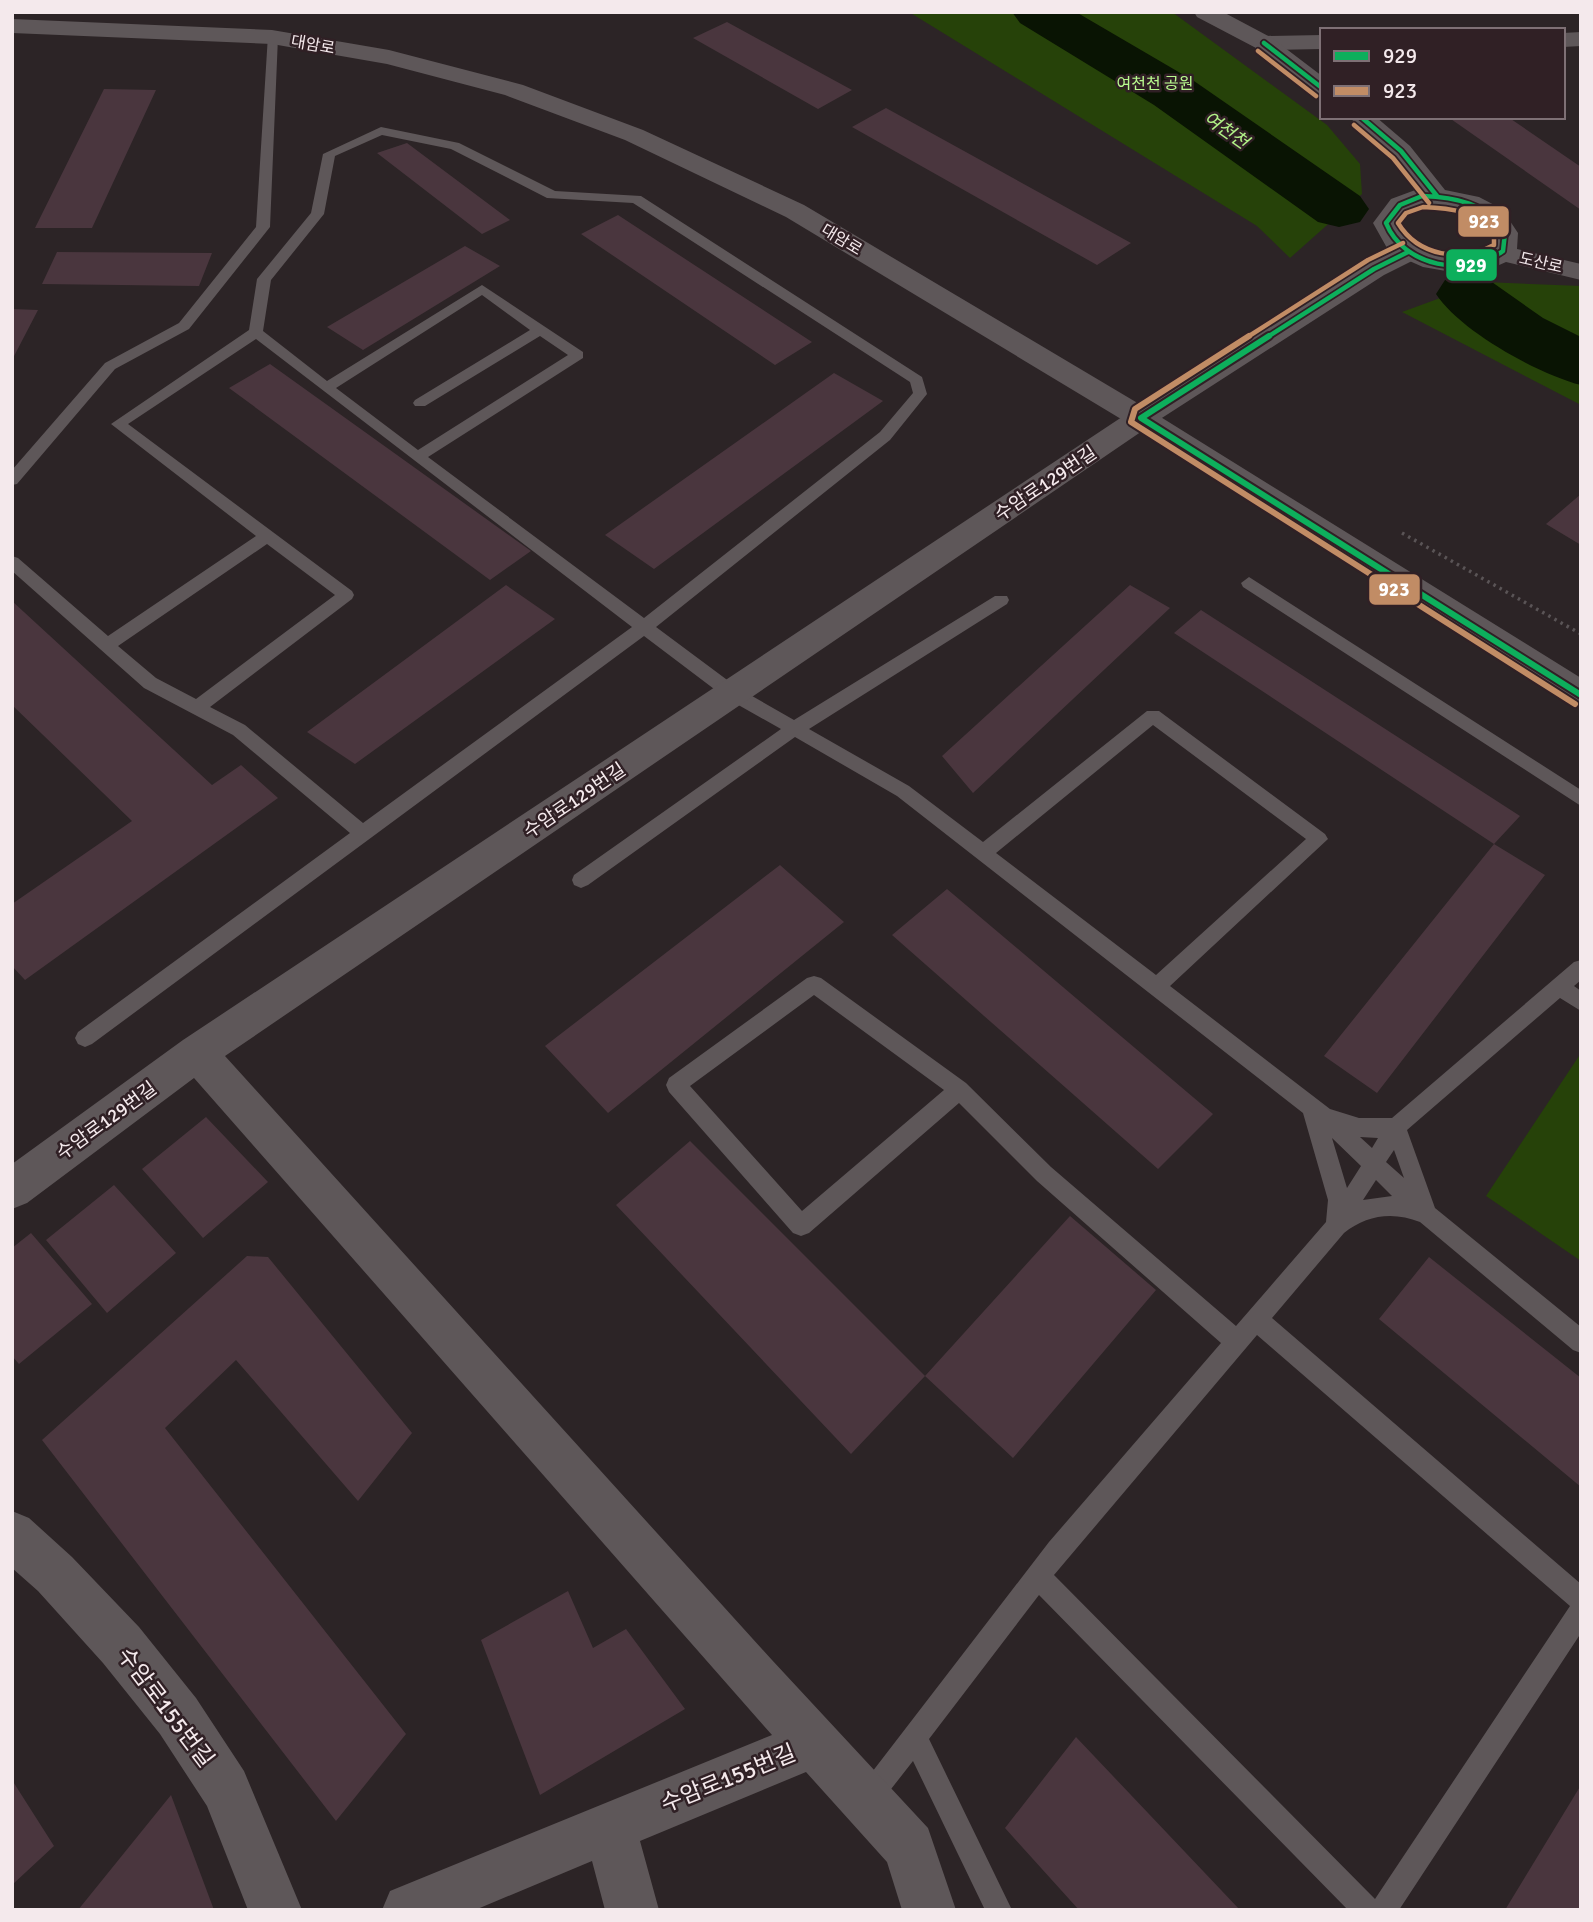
<svg xmlns="http://www.w3.org/2000/svg" width="1593" height="1922" viewBox="0 0 1593 1922" font-family="Signika,'Noto Sans KR',sans-serif">
<style>
.green{fill:#264209}
.lines{fill:none;stroke-linecap:round;stroke-linejoin:round}
.river{fill:#091403;fill-rule:evenodd}
.building{fill:#4a363e}
.path{stroke:#5a5456;stroke-width:3.5;stroke-dasharray:2.5 4.5;stroke-linecap:butt}
.service{fill:#5e5759;fill-rule:evenodd}
.minor{fill:#5e5759;fill-rule:evenodd}
.tertiary{fill:#5e5759;fill-rule:evenodd}
.secondary{fill:#5e5759;fill-rule:evenodd}
.bus-1-far1-casing{stroke:#302025;stroke-width:8}
.bus-1-casing{stroke:#302025;stroke-width:10}
.bus-2-far1-casing{stroke:#302025;stroke-width:8}
.bus-2-casing{stroke:#302025;stroke-width:10}
.bus-1-far1{stroke:#0daf5c;stroke-width:4.5}
.bus-1{stroke:#0daf5c;stroke-width:6}
.bus-2-far1{stroke:#c18c65;stroke-width:4.5}
.bus-2{stroke:#c18c65;stroke-width:6}
.labels{text-anchor:middle;stroke-width:5;stroke-linejoin:round;paint-order:stroke}
.far-street-label{font-size:16px;fill:#f4e9ec;stroke:#302025}
.far-park-label{font-size:16px;fill:#b9fa8f;stroke:#302025}
.far-water-label{font-size:18px;font-style:italic;fill:#b2f288;stroke:#302025}
.street-label{font-size:19px;fill:#f4e9ec;stroke:#302025}
.near-street-label{font-size:23px;fill:#f4e9ec;stroke:#302025}
.line-badge{stroke:#302025;stroke-width:2.5}
.badge-label{font-size:19px;text-anchor:middle;font-weight:bold;fill:#fff}
</style>
<rect width="100%" height="100%" fill="#2c2426"/>
<path class="green" d="M909,12H1172L1327,125L1360,164L1362,194L1290,258L1257,226Z
M1484,282L1581,286V405L1402,312Z
M1581,1053V1261L1486,1196Z"/>
<g class="lines">
<path class="river" d="M1012,12H1076L1194,81L1360,196L1369,209L1360,222L1339,227L1318,222L1154,105L1020,23Z
M1467,275L1489,280L1543,318L1581,337V385C1538,374 1460,331 1436,294L1445,280Z"/>
</g>
<path class="building" d="M727,22L852,90L818,109L693,38Z
M104,89L156,90L92,228H35Z
M886,108L1131,243L1097,265L852,127Z
M1448,117H1508L1581,167V210Z
M407,143L510,220L482,234L377,153Z
M618,215L812,342L775,365L581,234Z
M465,246L500,266L363,350L327,327Z
M57,252L212,253L199,286L42,284Z
M12,309L38,310L12,360Z
M270,364L531,551L490,580L229,388Z
M834,373L883,401L654,569L605,535Z
M1581,494V545L1546,524Z
M506,585L555,619L355,764L307,732Z
M1130,585L1170,608L973,793L942,756Z
M12,601L212,785L241,765L278,798L25,980L12,966V904L132,821L12,705Z
M1201,610L1520,816L1494,844L1174,633Z
M1494,844L1545,875L1377,1093L1324,1056Z
M780,865L844,922L608,1113L545,1046Z
M947,889L1213,1114L1158,1169L892,935Z
M206,1117L268,1182L203,1238L142,1169Z
M690,1141L925,1376L851,1454L616,1205Z
M114,1185L176,1253L107,1313L46,1240Z
M1070,1216L1156,1290L1013,1458L925,1376Z
M31,1233L92,1304L19,1364L12,1356V1248Z
M247,1256L268,1257L412,1433L358,1501L236,1360L165,1428L406,1734L336,1821L42,1440Z
M1429,1257L1581,1378V1487L1379,1319Z
M568,1591L593,1648L626,1629L685,1709L540,1795L481,1640Z
M1076,1737L1240,1910H1079L1005,1828Z
M12,1780L54,1846L12,1885Z
M1581,1785V1910H1505Z
M171,1795L214,1910H78Z"/>
<g class="lines">
<path class="path" d="M1402,533L1581,634"/>
<path class="service" d="M268,35L278,37L270,227L189,329L115,369L17,484L12,485V470L105,363L179,323L256,227Z
M381,127L459,143L555,191L641,196L922,377L927,394L890,440L656,627L738,688L794,720L995,596H1007L1009,600L1007,604L809,729L909,786L983,842L1147,711H1159L1325,834L1328,839L1170,986L1330,1109L1359,1118H1392L1574,962L1581,960V980L1574,986L1581,991V1011L1560,998L1407,1130L1435,1208L1581,1327V1353L1573,1350L1420,1222C1393,1211 1366,1215 1344,1233L1272,1318L1581,1584V1633L1399,1910H1348L1039,1595L929,1739L1012,1910H985L913,1761L877,1807L868,1811L859,1807L855,1798L859,1789L1049,1542L1221,1343L1037,1181L959,1103L809,1233L801,1236L793,1233L669,1092L666,1085L669,1078L807,978L814,976L821,978L966,1083L1051,1167L1236,1326L1326,1222L1328,1200L1303,1113L897,796L795,737L588,885L581,888L574,885L572,880L574,875L781,729L726,698L644,636L92,1044L85,1047L78,1044L75,1038L78,1032L350,833L233,735L144,688L12,571V556L18,558L108,636L256,536L111,424L249,330L257,279L311,213L323,154ZM382,135L451,149L547,198L633,203L910,382L913,393L880,432L644,618L428,457L583,358V352L482,285L327,381L263,331L271,280L324,214L335,156ZM482,295L530,330L415,400L413,403L415,406H425L540,336L568,355L418,450L336,388ZM256,339L632,627L363,823L245,725L210,707L352,599L354,595L352,591L128,424ZM267,544L335,595L196,699L156,678L118,646ZM1153,725L1306,839L1156,975L996,853ZM814,995L944,1090L802,1211L690,1086ZM1360,1137L1378,1138L1372,1148ZM1332,1138L1361,1166L1347,1188ZM1394,1150L1404,1178L1386,1162ZM1376,1180L1392,1196L1363,1200ZM1257,1335L1570,1606L1375,1899L1054,1575Z
M1249,577L1581,790V806L1243,587L1241,583Z"/>
<path class="minor" d="M1581,32V46L1563,47V33Z
M1322,35V49L1264,50L1256,48L1252,43L1256,38L1264,36Z
M1408,244L1418,246L1421,252L1418,258L1384,275L1151,425L225,1056L772,1660L928,1828L956,1910H902L887,1862L806,1772L640,1841L659,1910H605L592,1861L475,1910H382L390,1891L772,1735L194,1078L27,1203L12,1209V1164L183,1040L1131,411L1364,263Z
M12,1511L29,1518L72,1557L139,1627L196,1698L244,1771L302,1910H248L207,1806L160,1734L103,1663L38,1591L12,1568Z"/>
<path class="tertiary" d="M12,19L272,30L389,50L523,85L643,130L804,205L1151,411L1581,678V708L1569,704L1131,425L786,217L625,140L505,95L387,64L272,44L12,33Z"/>
<path class="secondary" d="M1194,12H1223L1272,38L1322,76V95L1313,93L1256,48L1197,17Z
M1349,117H1376L1410,146L1445,190L1479,197L1502,209L1518,233L1517,249L1581,264V280L1506,262L1488,270L1463,274L1423,267L1396,255L1387,248L1373,223L1391,199L1418,189L1392,156ZM1432,204C1456,206 1500,214 1491,248C1462,268 1413,255 1399,223C1406,209 1417,204 1432,204Z"/>
<g class="bus-1-far1-casing">
<path id="bus-1-far1" d="M1264,43L1322,88
M1361,117L1401,151L1437,196
M1422,196C1455,197 1487,203 1505,233L1503,251C1466,278 1404,267 1386,223L1400,205Z
M1266,338L1374,269L1408,252"/>
</g>
<g class="bus-1-casing">
<path id="bus-1" d="M1269,336L1141,418L1581,695"/>
</g>
<g class="bus-2-far1-casing">
<path id="bus-2-far1" d="M1258,51L1316,96
M1354,125L1393,158L1429,203
M1423,207C1448,208 1481,211 1494,234V245C1461,263 1418,256 1398,223L1406,213Z
M1246,338L1368,260L1403,243"/>
</g>
<g class="bus-2-casing">
<path id="bus-2" d="M1249,336L1135,409L1131,422L1575,704"/>
</g>
<use href="#bus-1-far1" class="bus-1-far1"/>
<use href="#bus-1" class="bus-1"/>
<use href="#bus-2-far1" class="bus-2-far1"/>
<use href="#bus-2" class="bus-2"/>
</g>
<g class="labels">
<g class="far-street-label">
<text transform="translate(313 44) rotate(10)" y="6">대암로</text>
<text transform="translate(842 239) rotate(31)" y="6">대암로</text>
<text transform="translate(1541 262) rotate(13)" y="6">도산로</text>
</g>
<g class="far-park-label">
<text x="1155" y="89">여천천 공원</text>
</g>
<g class="far-water-label">
<text transform="translate(1226 130) rotate(35)" y="6">여천천</text>
</g>
<g class="street-label">
<text transform="translate(1045 483) rotate(-34)" y="7">수암로129번길</text>
<text transform="translate(574 800) rotate(-34)" y="7">수암로129번길</text>
<text transform="translate(106 1120) rotate(-36)" y="7">수암로129번길</text>
</g>
<g class="near-street-label">
<text transform="translate(166 1707) rotate(53)" y="8">수암로155번길</text>
<text transform="translate(728 1778) rotate(-22)" y="8">수암로155번길</text>
</g>
</g>
<g class="line-badge">
<rect x="1457" y="205" width="53" height="33" rx="7" fill="#c18c65"/>
<rect x="1445" y="248" width="53" height="34" rx="7" fill="#0daf5c"/>
<rect x="1368" y="573" width="53" height="33" rx="7" fill="#c18c65"/>
</g>
<g class="badge-label">
<text x="1484" y="228">923</text>
<text x="1471" y="272">929</text>
<text x="1394" y="596">923</text>
</g>
<rect width="1593" height="1922" fill="none" stroke="#f4e9ec" stroke-width="28"/>
<rect x="1320" y="28" width="245" height="91" fill="#302025" stroke="#7e7075" stroke-width="2"/>
<rect x="1334" y="51" width="35" height="10" fill="#0daf5c" stroke="#7e7075" stroke-width="2"/>
<text x="1383" y="63" font-size="21" fill="#f4e9ec">929</text>
<rect x="1334" y="86" width="35" height="10" fill="#c18c65" stroke="#7e7075" stroke-width="2"/>
<text x="1383" y="98" font-size="21" fill="#f4e9ec">923</text>
</svg>
